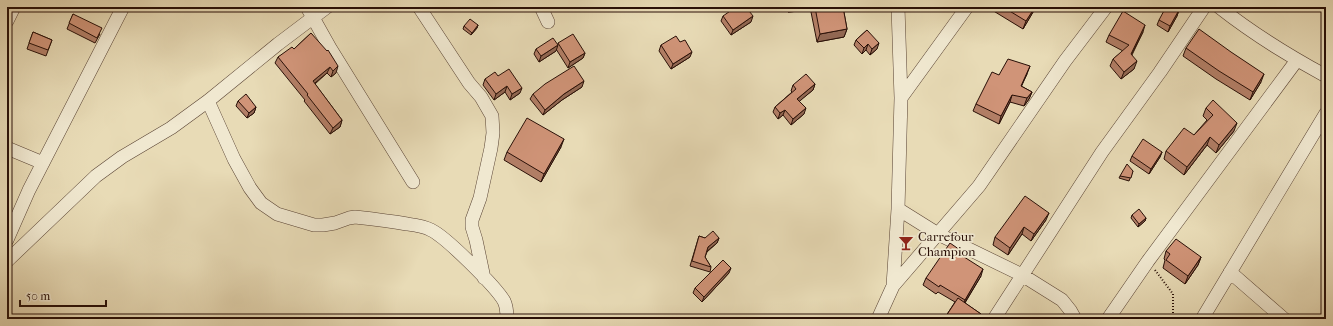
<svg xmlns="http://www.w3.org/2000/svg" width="1333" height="326" viewBox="0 0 1333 326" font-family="'IM FELL French Canon',serif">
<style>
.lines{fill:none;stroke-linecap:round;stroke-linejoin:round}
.street-casing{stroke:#584233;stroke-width:14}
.path{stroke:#280f07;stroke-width:2;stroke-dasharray:1 2;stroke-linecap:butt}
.street{stroke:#f0e8d0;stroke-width:13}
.wall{fill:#b37f67;stroke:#280f07}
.shaded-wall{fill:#926854;stroke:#280f07}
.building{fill:#d09478;stroke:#280f07}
.labels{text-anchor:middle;stroke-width:3.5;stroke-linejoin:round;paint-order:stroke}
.poi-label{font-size:13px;fill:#280f07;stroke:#f0e8d0;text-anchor:start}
</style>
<rect width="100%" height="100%" fill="#e8dbb6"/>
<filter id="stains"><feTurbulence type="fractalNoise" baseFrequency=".005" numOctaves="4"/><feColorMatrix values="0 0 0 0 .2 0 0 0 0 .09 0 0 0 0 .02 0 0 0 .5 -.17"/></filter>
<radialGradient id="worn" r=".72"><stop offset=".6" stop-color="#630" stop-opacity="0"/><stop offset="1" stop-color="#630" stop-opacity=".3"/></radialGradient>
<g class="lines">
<g class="street-casing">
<path id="street" d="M307,7L330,48L413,182
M419,7L469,83L481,97L492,116L493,133L491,148L480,198L472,220V227L476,240L484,278
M541,7L548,22
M1219,7C1252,33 1289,56 1326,76
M7,21L14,7
M901,98L967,7
M208,101L234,159L250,188L261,203L277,214L314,225H323L335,223L349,218L355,217C373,219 390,221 407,224C415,225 424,226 431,230C446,237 496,287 504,301C507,307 507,313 507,319
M7,148L43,163
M898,209L938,234L1022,275L1062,300L1070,310L1075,319
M7,240L29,190L123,7
M7,261L96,176L122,157L171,128L208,101L278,44L327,7
M1230,272L1284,319
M893,286L979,186L1065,61L1106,7
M878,319L893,286L898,209L901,98L898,7
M994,319L1102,152L1160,72L1204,7
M1108,319L1148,261L1297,60
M1202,319L1326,113"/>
</g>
<path class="path" d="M1155,270L1173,294V319"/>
<use href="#street" class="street"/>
</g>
<path class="wall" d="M788,7H843L847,29L844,37L817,42L811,12L812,10L788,12Z
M987,7H1036L1023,29Z
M1179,10L1177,16L1168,32L1157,25L1159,20Z
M73,14L100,34L95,43L67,29Z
M723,16L751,22L731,35L721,21Z
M478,25L477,28L471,35L463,29L464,26Z
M867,30L877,49L870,55L866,50L862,54L854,45L856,40Z
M33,32L52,40L46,56L27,49Z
M1143,32L1132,55L1134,69L1121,79L1110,66L1113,59L1123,51L1106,42L1109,35Z
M311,33L336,73L331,77L327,73L315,84L342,120L340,127L330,134L304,101L305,100L275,63L278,57L294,49Z
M558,43L585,53L583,58L568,68L556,49V51L539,62L534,54L536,49L558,45Z
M661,45L690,57L671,69L659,51Z
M1186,48L1261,82L1250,100L1216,79L1183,56Z
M1027,74L1021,86L1032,92L1029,99L1024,106L1010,102L999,124L973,111L976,104L999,75Z
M498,76L520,93L510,100L505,92L494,100L483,85L485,79Z
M815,84L813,90L799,101L804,114L791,125L783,115L778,119L773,112L775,107L792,92L791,91L793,85Z
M582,87L562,100L543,115L530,99L533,94Z
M238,101L256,107L254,113L247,118L236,106Z
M1206,108L1234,131L1216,153L1207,145L1184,175L1164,159L1166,151L1194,135L1207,120L1203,116Z
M561,147L541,182L504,160L507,152Z
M1162,152L1160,157L1149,174L1130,161L1132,156Z
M1133,171L1129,181L1119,178L1120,176Z
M1132,215L1146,218L1145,221L1138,227L1131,218Z
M1046,220L1031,241L1022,234L1008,255L993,245L995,237Z
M699,236L705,238H719L717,243L707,252L705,257L711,267L710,272L690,266Z
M1166,251L1201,257L1198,265L1185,284L1163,268L1165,260L1164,259Z
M963,252L962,256L981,276L965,303L981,314L979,319H944L955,302L938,292L936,294L923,285L926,278Z
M729,273L702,302L693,293L695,288Z"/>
<path class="shaded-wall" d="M790,7H813L812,10L788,12Z
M1035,7H1036L1023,29L1026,21Z
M1179,10L1177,16L1168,32L1170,26Z
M753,16L751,22L731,35L733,30Z
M478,25L477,28L471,35L472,33Z
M1145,25L1143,32L1128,61L1131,54Z
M847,29L844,37L817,42L820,34Z
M879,43L877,49L870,55L872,49Z
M868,44L866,50L862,54L864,48Z
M558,45L556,51L539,62L541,56Z
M692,52L690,57L671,69L673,64Z
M585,53L583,58L568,68L570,62Z
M1137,61L1134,69L1121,79L1124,72Z
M338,66L336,73L331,77L333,71Z
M1030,66L1027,74L1018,94L1021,86Z
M330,67L327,73L310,87L313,81Z
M1264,74L1261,82L1250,100L1253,92Z
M584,81L582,87L562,100L543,115L545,110L564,94Z
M815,84L813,90L795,105L797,99Z
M507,86L505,92L494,100L496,94Z
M522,88L520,93L510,100L512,94Z
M1032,92L1029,99L1024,106L1027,98Z
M1012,95L1010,102L999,124L1001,116Z
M256,107L254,113L247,118L249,113Z
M806,108L804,114L791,125L793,119Z
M785,110L783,115L778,119L780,113Z
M342,120L340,127L330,134L333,128Z
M1237,123L1234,131L1216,153L1219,145Z
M1210,137L1207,145L1184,175L1187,167Z
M564,139L561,147L541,182L544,174Z
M1162,152L1160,157L1149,174L1151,169Z
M1049,213L1046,220L1031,241L1034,234Z
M1146,218L1145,221L1138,227L1139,224Z
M1024,227L1022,234L1008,255L1010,248Z
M719,238L717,243L706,252L708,247Z
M1201,257L1198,265L1185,284L1188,276Z
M731,268L729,273L702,302L704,297Z
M983,269L981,276L962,307L965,300Z"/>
<path class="building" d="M736,7H746L753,16L733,30L723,16Z
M815,7H843L847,29L820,34Z
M1003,7H1035L1026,21Z
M1166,7H1173L1179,10L1170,26L1159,20Z
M1123,11L1145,25L1131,54L1137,61L1124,72L1113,59L1129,45L1109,35Z
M73,14L102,28L97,38L69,23Z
M470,19L478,25L472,33L464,26Z
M1199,29L1231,52L1264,74L1253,92L1219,71L1186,48Z
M867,30L879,43L872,49L868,44L864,48L856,40Z
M33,32L52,40L48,50L29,43Z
M311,33L327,51L328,50L338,66L333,71L330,67L313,81L342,120L333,128L307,95L308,94L278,57L292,47L294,49Z
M573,34L585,53L570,62L558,43Z
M676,36L680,42L685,40L692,52L673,64L661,45Z
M553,38L558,45L541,56L536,49Z
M1008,59L1030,66L1021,86L1032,92L1027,98L1012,95L1001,116L976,104L992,72L999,75Z
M574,66L584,81L564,94L545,110L533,94L545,84Z
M509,69L522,88L512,94L507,86L496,94L485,79L495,72L498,76Z
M806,74L815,84L797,99L806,108L793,119L785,110L780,113L775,107L796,89L793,85Z
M246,94L256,107L249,113L238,101Z
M1213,100L1237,123L1219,145L1210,137L1187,167L1166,151L1184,128L1194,135L1213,115L1206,108Z
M527,118L564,139L544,174L507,152Z
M1143,139L1162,152L1151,169L1132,156Z
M1127,164L1133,171L1131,178L1120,176Z
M1025,196L1049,213L1034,234L1024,227L1010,248L995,237Z
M1139,209L1146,218L1139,224L1132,215Z
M713,231L719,238L708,247L705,257L711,267L692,261L699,236L705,238Z
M1176,239L1201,257L1188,276L1166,260L1170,254L1166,251Z
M950,243L963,252L961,255L983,269L965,300L940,285L939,287L926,278Z
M723,260L731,268L704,297L695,288Z
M958,298L981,314L978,319H944Z"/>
<defs>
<g id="bar-bare" transform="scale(1.2)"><path d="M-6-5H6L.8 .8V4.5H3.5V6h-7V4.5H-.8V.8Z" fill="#8f2418" stroke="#f0e8d0" stroke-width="2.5" paint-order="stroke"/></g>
</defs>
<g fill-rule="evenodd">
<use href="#bar-bare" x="906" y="243"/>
</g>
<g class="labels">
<g class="poi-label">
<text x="918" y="241">Carrefour<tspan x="918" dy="15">Champion</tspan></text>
</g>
</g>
<rect width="1333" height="326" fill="none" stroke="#e8dbb6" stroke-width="24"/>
<rect x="8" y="8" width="1317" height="310" fill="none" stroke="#280f07" stroke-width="2"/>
<rect x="12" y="12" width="1309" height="302" fill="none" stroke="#280f07"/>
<path d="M20 300v6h86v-6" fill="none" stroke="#280f07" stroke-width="2"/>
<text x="26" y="300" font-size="12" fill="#280f07" stroke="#f0e8d0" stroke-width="3" paint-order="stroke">50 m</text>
<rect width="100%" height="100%" filter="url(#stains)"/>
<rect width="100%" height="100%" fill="url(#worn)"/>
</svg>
